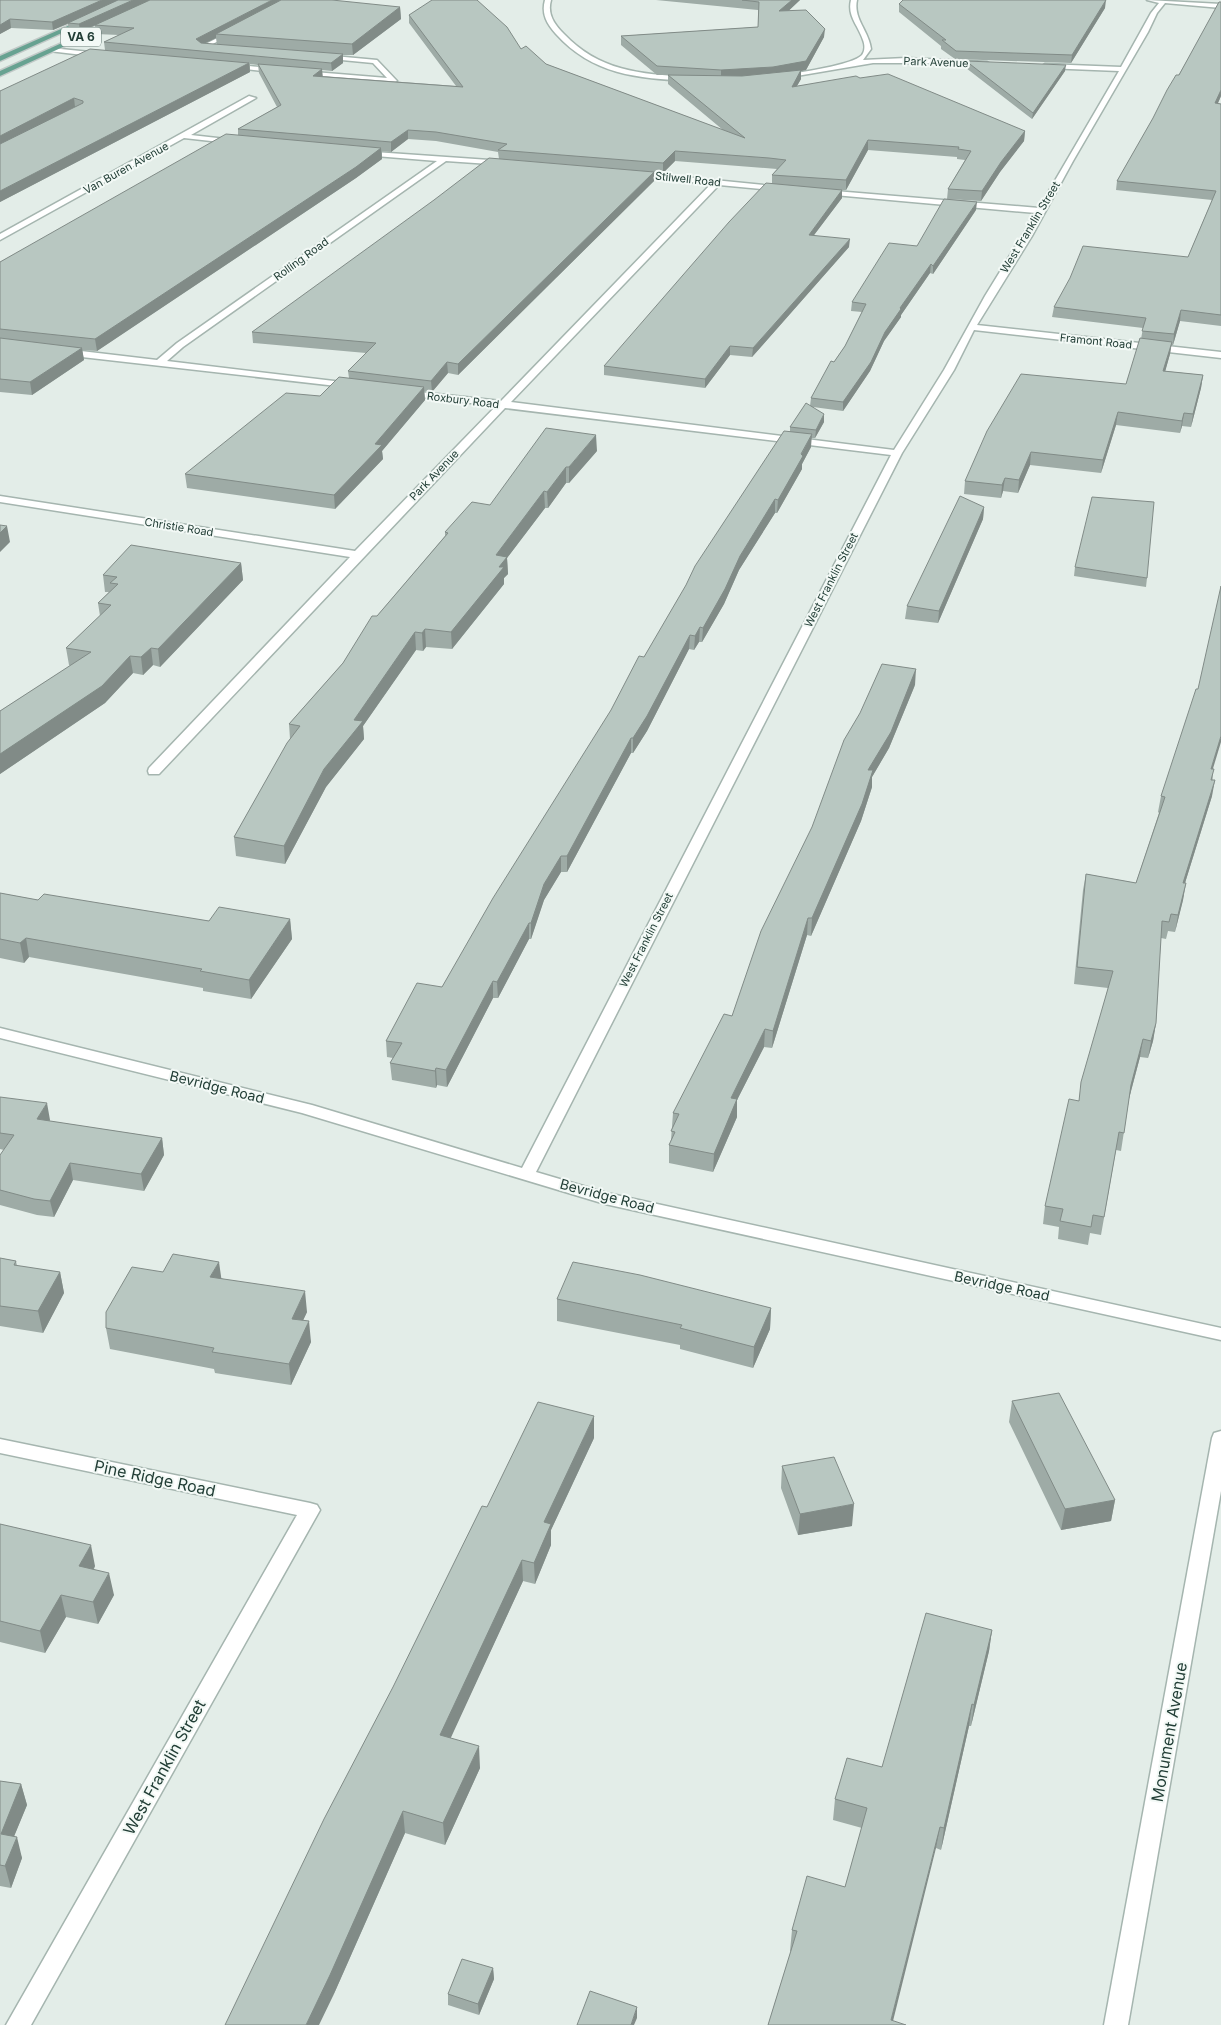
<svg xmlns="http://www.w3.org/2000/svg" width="1221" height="2025" viewBox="0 0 1221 2025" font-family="Inter,sans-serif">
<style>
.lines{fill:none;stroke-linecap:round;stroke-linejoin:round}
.service-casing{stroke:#a5b5af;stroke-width:3}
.minor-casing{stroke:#a5b5af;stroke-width:3}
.tertiary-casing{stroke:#a5b5af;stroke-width:3}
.primary-casing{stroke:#c1c9c7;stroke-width:3}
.service{fill:#fff;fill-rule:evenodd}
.minor{fill:#fff;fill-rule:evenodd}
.tertiary{fill:#fff;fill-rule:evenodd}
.primary{fill:#67a291;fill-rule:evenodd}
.wall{fill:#9eaba6;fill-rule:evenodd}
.shaded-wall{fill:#818b87}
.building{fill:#b8c7c1;stroke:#818b87}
.labels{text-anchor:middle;stroke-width:4;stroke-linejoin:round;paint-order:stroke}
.far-street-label{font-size:11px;fill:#223e36;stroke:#f3f9f6}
.shield{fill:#f3f9f6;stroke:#617670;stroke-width:1}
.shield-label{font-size:12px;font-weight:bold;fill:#223e36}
.street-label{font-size:14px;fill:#223e36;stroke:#f3f9f6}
.near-street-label{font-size:16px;fill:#223e36;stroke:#f3f9f6}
</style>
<rect width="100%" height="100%" fill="#e3ede8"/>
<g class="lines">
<g class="service-casing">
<path id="service" d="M231,31L236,32L193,54L188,53Z
M51,48L100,53L103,55L100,57L49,51L48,50Z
M323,55L377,60L397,81L393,83L300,74L298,73L302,71L387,78L373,63L321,58V56Z
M230,64L279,69L283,71L279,73L228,67L227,66Z"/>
</g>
<g class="minor-casing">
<path id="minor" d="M545,0H551C547,14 554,24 564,34C599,71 640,74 689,77L693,79L689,81C637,78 593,75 556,34C547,24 541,14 545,0Z
M851,0H857C853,19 869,31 871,49L863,60L906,58L987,62L990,64L987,66L922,63H873L779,79L778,77L782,75C797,73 853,65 862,55C865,51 865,45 863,40C858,25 847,16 851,0Z
M1147,0L1221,4V8L1165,3L1157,13L1148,32L1073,161L1032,236L977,325L1221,352V358L974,330L954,370L902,453L536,1172L607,1193L1221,1328V1340L605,1204L302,1113L0,1038V1028L312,1105L522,1168L891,455L505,408L159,774H149L148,771L149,768L350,557L0,502V496L355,551L496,406L404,395L401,394V390L501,401L711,184L631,176L630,174L634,172L783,187L787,189L783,191L719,185L511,402L894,450L944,370L985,296L1036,213L823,194L819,192L823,190L1039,208L1119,71L1045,68L1042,66L1045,64L1121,67L1151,13L1159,3Z
M249,96L256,98L191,135L235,140L239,142L238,144L184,138L0,240V234Z
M360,151L504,161L508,163L504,165L446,161L183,347L167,361L351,383L354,384V388L64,355L59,352L64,349L157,360L177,343L437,161L363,155L359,153Z
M0,1439L310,1503L317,1505L320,1510L31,2025H6L297,1515L0,1453Z"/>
</g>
<g class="tertiary-casing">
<path id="tertiary" d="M1221,1431V1491L1128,2025H1104L1212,1438L1214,1433Z"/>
</g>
<g class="primary-casing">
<path id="primary" d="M86,18L88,19V21L0,61V56Z
M115,19L118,21L117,22L0,76V71Z"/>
</g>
<use href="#service" class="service"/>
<use href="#minor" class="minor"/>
<use href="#tertiary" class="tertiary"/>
<use href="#primary" class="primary"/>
</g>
<path class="wall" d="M0,0L400,7L401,19L353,55H343V63L332,71L322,70V76L456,86L409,23V15L521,49L546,64L723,130L668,84V75H657L621,45V36L758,27V10L656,0H800L788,11L824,37L806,70L801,71V79L797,86L860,78L1025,131L1024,141L1000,172L981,201L947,199L948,189L965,160L957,159V157L868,150L846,190H842V198L814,235L849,247L752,357L730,355L705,388L604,375V366L772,184V175L777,169L675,161L663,173L654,172V181L458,375L448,373L432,392L424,391L425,400L382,451L383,459L335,509L187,488L185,474L320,396L349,378L348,371L366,353L253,343L252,332L499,159L498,152L436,141L408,139L391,152L382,151V159L356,178L97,351L82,350L84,360L32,395L0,392V262L238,135V129L277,107L259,73L258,65L250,64V72L0,202V91L105,50L104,42L119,35L96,34L95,26L80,32H69L68,24L53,30L11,28L0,34ZM216,38L217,45L204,44Z
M1221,2V96L1218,103L1221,104V326L1180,321L1173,345H1171L1170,354L1165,371L1203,375L1201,388L1191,427L1182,426L1180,433L1116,425L1101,473L1030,465L1018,493L1003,491L1001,498L964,494L965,481L1126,384L1141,339L1143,328L1052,317L1054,307L1188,257L1212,200L1116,190L1117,181Z
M899,4L1105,8L1071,63L955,59L941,49V46L899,12Z
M966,61L1065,71L1032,119L966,68Z
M976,210L933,274L930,273L901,315V317L884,341L870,371L843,411L813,407L824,422L815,438H811V447L802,464V469L777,513H775L739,570L724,604L702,642H699L694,650L689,649L647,731L633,753H631L567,872H561L544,900L531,939H529L498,998H493L447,1087L437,1085L436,1088L392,1080L390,1063L393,1058L387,1057L386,1041L442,987L644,657L790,431V427L810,406L811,398L834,362L845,346L862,312L851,311L852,302L917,246Z
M597,451L569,483H566L548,508H545L507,558L508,574L504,578V584L452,649L426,647L423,651L416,650L363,726L364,739L326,787L285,864L236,856L234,837L290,739L289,724L343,663L377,616L445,536V532L490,505Z
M984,507L983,519L938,623L905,619L907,606Z
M241,563L243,580L160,667L153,665L143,675L133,673L105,703L0,774V711L70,666L69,665L66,648L100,616L98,603L109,592H105L103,575Z
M1075,567L1147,578L1146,587L1074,576Z
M915,685L889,748L872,777V787L861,821L811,936L807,935L772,1048L764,1047L737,1100V1117L713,1172L669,1163V1145L671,1140L673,1113L732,1016Z
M1213,769L1212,796L1185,883L1183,900L1175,932L1168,931L1166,939L1161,938L1156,1023L1153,1041L1148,1058L1140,1057L1129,1099L1121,1151L1116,1150L1101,1235L1090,1233L1088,1245L1058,1239L1059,1227L1043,1224L1045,1206L1079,1101L1108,988L1074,984L1083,890L1086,874L1136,883L1159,813L1158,812L1161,796Z
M0,893L38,900L209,921L290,919L292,939L251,999L203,991V988L29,957L24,963L0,958Z
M0,1097L50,1120L49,1121L162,1138L164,1155L144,1191L73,1180L54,1217L37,1215L0,1205V1155L4,1150L0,1149Z
M0,1258L16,1261L17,1266L60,1272L64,1293L43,1333L0,1326Z
M163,1272L221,1278L307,1312L303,1320L311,1342L291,1385L215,1373L214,1369L110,1349L106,1328Z
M557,1299L771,1308L770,1329L753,1368L680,1349V1345L557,1321Z
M1012,1401L1115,1500L1111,1521L1061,1530L1009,1422Z
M594,1438L551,1530V1545L535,1584L523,1581L450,1738L480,1768L445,1845L405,1833L333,1996L487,1507Z
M782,1466L852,1526L798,1535L781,1488Z
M0,1524L95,1566L94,1569L114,1595L98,1624L66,1617L45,1653L0,1642Z
M992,1630L989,1651L971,1726H969L941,1850L936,1848L768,2025L791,1951H790L792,1930L845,1887L862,1828L833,1820L835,1799L882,1767Z
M0,1781L21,1784L27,1805L14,1836L22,1858L11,1888L0,1886Z
M493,1968L494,1979L479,2015L448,2005V1994Z"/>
<path class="shaded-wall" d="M102,0H121L53,30L52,22Z
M133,0H151L80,32L79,24Z
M272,0H284L216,34V38L197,47L196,39Z
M792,0H800L779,20V11Z
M1106,0L1105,8L1071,63L1072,55Z
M400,7L401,19L353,55L352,44Z
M10,19L11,28L0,34V25Z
M825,29L824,37L806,70L801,71V79L791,96L721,79V70Z
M343,54V63L332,71L331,63Z
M249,63L250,72L0,202V191Z
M1066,65L1065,71L1032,119L1033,113Z
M322,69L323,78L313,76Z
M1221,90V96L1214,112L1215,103Z
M74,98L75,107L0,146V136Z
M408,130V139L391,152V142Z
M1025,131L1024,141L1000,172L981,201L982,191L1001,162Z
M868,140V150L846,190V180Z
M381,148L382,159L356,178L97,351L95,339Z
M675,151V161L663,173V163Z
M654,172V181L458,375V364Z
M842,190V198L808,243L809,235Z
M977,202L976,210L933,274V266Z
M850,239L849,247L752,357L753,348Z
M931,264L930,273L901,315V317L884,341L870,371L843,411V402L885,332L900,308Z
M1181,310L1180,321L1173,345L1174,334Z
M1172,342L1170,354L1162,383L1163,371Z
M730,346V355L705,388V379Z
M82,348L84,360L32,395L30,382Z
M447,362L448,373L432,392L431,381Z
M1203,375L1201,388L1191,427L1193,414Z
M424,387L425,400L382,451L383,459L335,509L334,495L375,444Z
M1118,412L1116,425L1101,473L1103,460Z
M1184,413L1182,426L1180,433L1182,421Z
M824,414V422L815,438L816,430Z
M812,434L811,447L802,464V469L777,513L778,500Z
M596,435L597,451L569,483V467Z
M1031,452L1030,465L1018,493L1019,480Z
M566,467V483L548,508L547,492Z
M1005,478L1003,491L1001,498L1002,485Z
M544,491L545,508L507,558L508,574L504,578V584L452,649L451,632L496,555Z
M775,499V513L739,570L724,604L702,642L703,628L740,556Z
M984,507L983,519L938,623L939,611Z
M7,526L10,542L0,552V533Z
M241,563L243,580L160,667L158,649Z
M700,627L699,642L694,650L695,636Z
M425,629L426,647L423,651L422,633Z
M415,632L416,650L363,726L364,739L326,787L285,864L284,846L324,769L354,720Z
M690,635L689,649L647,731L633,753V738Z
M151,648L153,665L143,675L141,657Z
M130,656L133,673L105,703L0,774V754Z
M916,669L915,685L889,748L872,777V787L861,821L811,936L812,918L868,770Z
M1221,736V742L1208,785L1211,769Z
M631,738V753L567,872V856Z
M1215,780L1212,796L1180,899L1183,883Z
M561,856V872L544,900L531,939V923L544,884Z
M1186,883L1183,900L1175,932L1178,915Z
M808,918L807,935L772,1048L773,1031Z
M290,919L292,939L251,999L249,980Z
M529,923V939L498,998L497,982Z
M26,938L29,957L24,963L20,943Z
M493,981V998L447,1087L446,1070Z
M1156,1023L1153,1041L1148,1058L1151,1041Z
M765,1029L764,1047L737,1100V1117L713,1172L714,1154L731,1098Z
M1143,1039L1140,1057L1128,1102L1131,1085Z
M436,1068L437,1085L436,1088L435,1071Z
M47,1103L50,1120L40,1136L37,1119Z
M162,1138L164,1155L144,1191L141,1174Z
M70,1163L73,1180L54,1217L50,1201Z
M219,1262L222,1283L210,1277Z
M60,1272L64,1293L43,1333L38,1311Z
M305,1291L307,1312L294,1340L292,1319Z
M771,1308L770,1329L753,1368L754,1347Z
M309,1321L311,1342L291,1385L289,1364Z
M594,1416V1438L551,1530V1545L535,1584L534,1563L544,1522Z
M1115,1500L1111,1521L1061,1530L1065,1509Z
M854,1504L852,1526L798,1535L800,1514Z
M91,1545L95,1566L84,1587L79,1566Z
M522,1560L523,1581L442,1757L440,1735Z
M109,1573L114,1595L98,1624L93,1602Z
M61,1595L66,1617L45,1653L40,1631Z
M992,1630L989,1651L971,1726L974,1705Z
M972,1704L969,1726L941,1850L944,1828Z
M479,1746L480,1768L445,1845L443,1823Z
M21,1784L27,1805L6,1856L1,1834Z
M403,1811L405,1833L333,1996L319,2025H306Z
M940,1827L936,1848L892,2025L891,2020Z
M17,1837L22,1858L11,1888L5,1866Z
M493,1968L494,1979L479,2015L478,2004Z
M637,2007V2018L634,2025H631Z"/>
<path class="building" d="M0,0H102L52,22L10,19L0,25Z
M118,0H133L79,24L68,23Z
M150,0H272L196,39L201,43L343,54L331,63L104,42L134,28L95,25Z
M281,0H332L400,7L352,44L216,34Z
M432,0H477L507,27L521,49L526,46L546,64L745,138L668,75L742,76L801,70L792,87L856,76L860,78L888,74L1025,131L1001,162L982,191L948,189L971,151L958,149L959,147L868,140L846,180L772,175L786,160L769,158L675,151L663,163L498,150L507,144L436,132L408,130L391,142L238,129L281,105L258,64L322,69L313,76L463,87L409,15Z
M742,0H792L779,11L806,10L825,29L806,61L773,67L721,70L657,66L621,36L758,27L759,2Z
M903,0H1106L1072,55L956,51L942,40H946L899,4Z
M1219,2H1221V90L1215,103L1221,104V315L1181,310L1174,334L1142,331L1146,318L1054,307L1070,278L1083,246L1188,257L1216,191L1117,181L1153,118L1167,90L1176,75H1179Z
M90,49L249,63L0,191V144L83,103V101L74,98L0,136V91Z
M966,61L1066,65L1033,113Z
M226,134L381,148L356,167L95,339L0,329V262Z
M489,158L654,172L458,364L447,362L431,381L348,371L376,343L252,332L434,200Z
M766,183L842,190L809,235L850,239L753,348L730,346L705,379L604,366L729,222Z
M944,199L977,202L933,266L931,264L900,308L901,309L885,332L871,362L843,402L811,398L831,361L834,362L845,346L866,304L852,302L889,243L917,246Z
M0,338L82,348L30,382L0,379Z
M1140,338L1172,342L1163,371L1203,375L1193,414L1184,413L1182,421L1118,412L1103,460L1031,452L1019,480L1005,478L1002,485L965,481L987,431L1021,374L1126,384Z
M339,377L424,387L375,444L382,445L334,495L185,474L286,393L320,396Z
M806,403L824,414L816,430L790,427Z
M546,428L596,435L569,467H566L547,492L544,491L496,555L507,557L499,567H504L451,632L425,629L422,633L415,632L354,720L363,721L324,769L284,846L234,837L287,743L300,726L289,724L343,663L372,616H377L448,533L445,532L472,502L490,505Z
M784,431L812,434L801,454L803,456L778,500L775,499L740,556L725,589L703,628L700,627L695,636L690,635L647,716L633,738H631L567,856H561L544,884L531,923H529L497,982L493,981L446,1070L436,1068L435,1071L390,1063L402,1043L386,1041L417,983L442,987L493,898L611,710L639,656L644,657L686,585L695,566Z
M960,496L984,507L939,611L907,606Z
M1092,497L1154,502L1147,578L1075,567Z
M0,525L7,526L0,533Z
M131,545L241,563L158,649L151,648L141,657L130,656L102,686L0,754V711L91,652L66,648L111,605L98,603L118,584L110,583L117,577L103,575Z
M1221,586V736L1211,769H1214L1211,780H1215L1183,883H1186L1178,915L1171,914L1169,922L1162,921L1156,1023L1151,1041L1143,1039L1131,1085L1124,1133L1119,1132L1104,1217L1093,1215L1091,1227L1060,1221L1063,1209L1045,1206L1069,1099L1079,1101L1081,1082L1113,971L1077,967L1086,874L1136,883L1165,797L1161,796L1196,689H1198Z
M882,664L916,669L891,732L868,770H873L862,804L812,918H808L773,1031L765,1029L731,1098L737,1099L714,1154L669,1145L675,1132L671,1131L679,1114L673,1113L724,1014L732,1016L761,931L812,827L844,740L860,713Z
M0,893L38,900L44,894L209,921L219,907L290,919L249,980L200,971L202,969L26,938L20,943L0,939Z
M0,1097L47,1103L37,1119L162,1138L141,1174L70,1163L50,1201L34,1199L0,1190V1155L14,1135L0,1133Z
M173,1254L219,1262L210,1277L305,1291L292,1319L309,1321L289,1364L212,1352L214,1348L106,1328V1312L132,1267L163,1272Z
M0,1258L16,1261L14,1265L60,1272L38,1311L0,1306Z
M573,1262L640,1275L771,1308L754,1347L680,1328L682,1325L557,1299Z
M1059,1393L1115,1500L1065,1509L1012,1401Z
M538,1402L594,1416L544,1522L551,1524L534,1563L522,1560L440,1735L479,1746L443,1823L403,1811L330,1975L306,2025H225L324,1819L393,1687L482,1506L487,1507Z
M834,1457L854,1504L800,1514L782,1466Z
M0,1524L91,1545L79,1566L109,1573L93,1602L61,1595L40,1631L0,1621Z
M926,1613L992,1630L974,1705L972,1704L944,1828L940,1827L891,2020L906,2025H768L797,1931L792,1930L807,1876L845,1887L867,1808L835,1799L847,1758L882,1767Z
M0,1781L21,1784L1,1834L17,1837L5,1866L0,1865Z
M462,1959L493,1968L478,2004L448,1994Z
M590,1991L637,2007L631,2025H577Z"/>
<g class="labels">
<g class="far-street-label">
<text transform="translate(936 62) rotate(2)" y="4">Park Avenue</text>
<text transform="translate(126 168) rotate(-29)" y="4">Van Buren Avenue</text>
<text transform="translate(688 179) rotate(6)" y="4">Stilwell Road</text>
<text transform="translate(1030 227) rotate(-59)" y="4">West Franklin Street</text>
<text transform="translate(301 259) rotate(-36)" y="4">Rolling Road</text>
<text transform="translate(1096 341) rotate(6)" y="4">Framont Road</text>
<text transform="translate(463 400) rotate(7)" y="4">Roxbury Road</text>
<text transform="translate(434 475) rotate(-46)" y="4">Park Avenue</text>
<text transform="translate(179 527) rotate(9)" y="4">Christie Road</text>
<text transform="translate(831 580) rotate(-63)" y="4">West Franklin Street</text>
<text transform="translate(646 940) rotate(-63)" y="4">West Franklin Street</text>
</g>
<rect class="shield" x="61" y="27.5" width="40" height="19" rx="4"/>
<g class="shield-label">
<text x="81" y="41">VA 6</text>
</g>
<g class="street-label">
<text transform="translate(217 1087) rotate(14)" y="5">Bevridge Road</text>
<text transform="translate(607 1196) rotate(15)" y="5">Bevridge Road</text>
<text transform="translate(1002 1286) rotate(12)" y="5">Bevridge Road</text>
</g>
<g class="near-street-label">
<text transform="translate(155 1478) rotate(12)" y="6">Pine Ridge Road</text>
<text transform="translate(1169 1732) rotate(-80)" y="6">Monument Avenue</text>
<text transform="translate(164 1767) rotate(-61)" y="6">West Franklin Street</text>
</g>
</g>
</svg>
